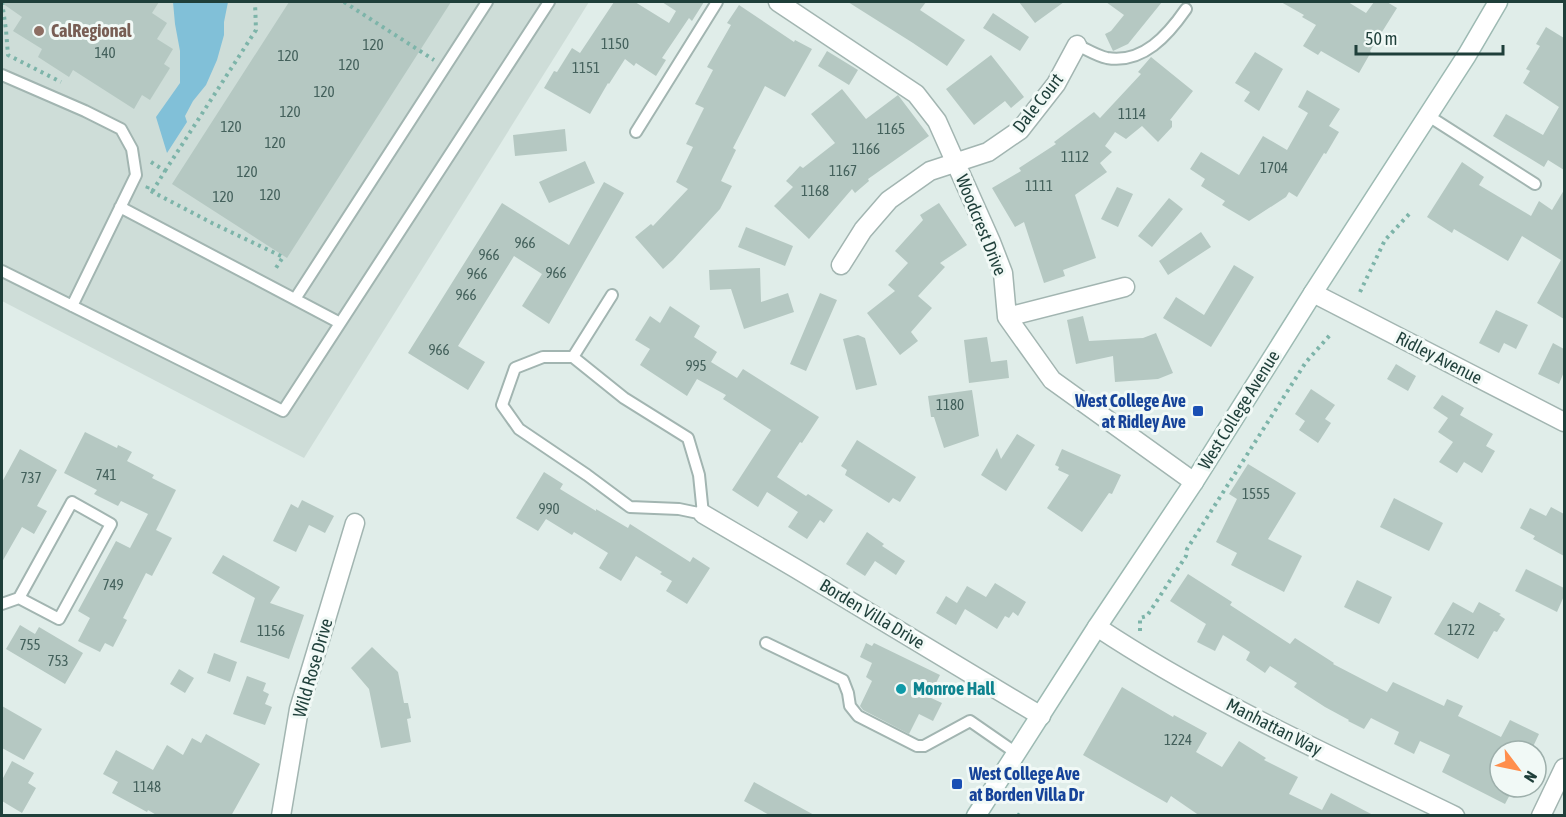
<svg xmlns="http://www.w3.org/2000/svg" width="1566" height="817" viewBox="0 0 1566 817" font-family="'Asap Condensed',sans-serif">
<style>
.built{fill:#ceddd8}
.water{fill:#81c0d8}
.building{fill:#b5c8c2}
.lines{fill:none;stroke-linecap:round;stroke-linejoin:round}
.lane-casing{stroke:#a2b5b1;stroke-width:14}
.street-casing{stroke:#a2b5b1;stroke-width:21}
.secondary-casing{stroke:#9dbab3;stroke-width:21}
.path{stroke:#7db4a9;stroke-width:4;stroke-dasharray:3 4.5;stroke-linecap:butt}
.lane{stroke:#fff;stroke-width:10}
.street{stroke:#fff;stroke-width:18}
.secondary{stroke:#fff;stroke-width:18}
.education-dot{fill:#8d6e63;stroke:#f1f9f6;stroke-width:2}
.transit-dot{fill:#1a4fb4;stroke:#f1f9f6;stroke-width:2}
.culture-dot{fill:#0f9aa8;stroke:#f1f9f6;stroke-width:2}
.labels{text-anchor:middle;stroke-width:6;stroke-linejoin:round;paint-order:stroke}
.number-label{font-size:15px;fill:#44615c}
.education-label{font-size:18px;font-weight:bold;fill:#785e54;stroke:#f1f9f6;text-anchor:start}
.street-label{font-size:18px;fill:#1f3f3a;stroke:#f1f9f6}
.transit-label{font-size:18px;font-weight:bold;fill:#164399;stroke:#f1f9f6;text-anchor:end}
.culture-label{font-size:18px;font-weight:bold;fill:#0d838f;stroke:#f1f9f6;text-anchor:start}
</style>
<rect width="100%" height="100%" fill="#e0ede9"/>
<path class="built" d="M2,2H589L304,458L2,301Z"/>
<path class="water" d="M173,2H228L224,22V35L217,60L206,85L193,101L185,116L187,122L167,153L156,117L180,83V51L175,24Z"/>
<path class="building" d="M2,2H159L152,13L167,23L157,39L173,49L164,64L170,68L150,100L142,95L134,109L73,70L69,77L38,57L42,49L13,31L22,17L2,3Z
M289,2H451L287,258L172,184Z
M614,2H635L669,23L676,11L662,2H704L692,21L689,18L662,58L666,60L656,76L636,63L634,66L625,59L609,84L608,83L590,114L544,88L554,71L557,72L572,48L580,53Z
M848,2H926L920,10L965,40L947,66L913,43Z
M1019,2H1064L1035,23Z
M1106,2H1162L1128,44L1113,51L1105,34L1111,31L1124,15Z
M1281,2H1348L1366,13L1374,2H1387L1397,8L1370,51L1371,52L1359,73L1321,51L1318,55L1303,46L1316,25L1302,17L1304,15Z
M739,5L794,42L795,40L812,49L785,97L765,86L733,148L736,150L721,181L732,186L720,209L673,260L663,269L635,237L651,224L653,226L688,189L676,182L693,147L686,144L704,108L695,104L713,70L707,67L731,25L727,23Z
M993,13L1029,37L1020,51L983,28Z
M1546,27L1564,38V170L1548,160L1544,167L1493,136L1506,114L1543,135L1559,107L1523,83L1530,71L1526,69L1540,46L1536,44Z
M827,51L858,70L849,85L818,66Z
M1255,52L1283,69L1259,111L1244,101L1250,92L1235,83Z
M991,55L1024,97L1011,108L1005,101L974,125L946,89Z
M1151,57L1193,91L1170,120L1172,121V127L1158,142L1142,126L1126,139L1115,132L1105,146L1112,152L1100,163L1107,172L1075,195L1096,258L1063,270L1065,276L1044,283L1024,222L1015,227L992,188L1021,171L1019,168L1056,144L1054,142L1094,112L1100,118L1141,74L1138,72Z
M842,89L866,119L898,95L929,136L868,179L869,181L855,193L852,189L809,239L774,206L793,187L786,181L800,166L803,168L835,143L811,114Z
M1307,90L1340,109L1329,126L1339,132L1326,154L1324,153L1297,197L1289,192L1286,197L1249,221L1222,205L1225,201L1201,186L1205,179L1190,169L1201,152L1239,175L1263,136L1287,150L1308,113L1298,107Z
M565,129L567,151L515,156L513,135Z
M585,161L595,183L549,203L539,182Z
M1462,162L1484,177L1479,185L1531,216L1539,201L1552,210L1564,190V319L1537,303L1561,260L1522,236L1508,261L1454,229L1452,233L1427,217Z
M604,182L624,193L549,324L522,306L542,274L514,256L458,346L485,362L468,390L408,353L502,203L569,245Z
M1117,187L1133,194L1118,227L1101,219Z
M1169,198L1183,209L1152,247L1138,236Z
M939,203L967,245L940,263L945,267L918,296L932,308L911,332L918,341L900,355L867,313L895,291L888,285L908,263L895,251L923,220L920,215Z
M746,227L793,246L785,266L738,247Z
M1201,232L1211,247L1168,275L1159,261Z
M1234,265L1254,277L1211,347L1163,318L1176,297L1204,315Z
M760,268L761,302L788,293L794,312L744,329L731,289L710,290L709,270Z
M820,293L837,300L806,371L790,364Z
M670,306L700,326L694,337L717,352L711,362L737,378L743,369L819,417L802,443L800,442L777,477L806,496L808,494L833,510L824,523L820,520L807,539L788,527L798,512L767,492L758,507L732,490L771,430L723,399L726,395L697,379L687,396L640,365L650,349L635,340L650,316L660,323Z
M1496,310L1528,325L1516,349L1504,343L1499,353L1479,343Z
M1083,316L1089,341L1143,338L1156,333L1173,373L1158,379L1115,382L1113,356L1076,364L1067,320Z
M858,335L865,338L877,385L856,390L843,339Z
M987,337L991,362L1007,360L1009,378L969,383L964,340Z
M1553,343L1564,349V372L1559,384L1538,374Z
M1396,364L1416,376L1408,391L1387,379Z
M1311,389L1335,405L1325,419L1331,423L1318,443L1299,430L1305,421L1295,414Z
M972,390L979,436L944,448L934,417H931L928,396Z
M1442,395L1464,408L1460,415L1493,434L1486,446L1495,451L1482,473L1464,462L1457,473L1439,462L1453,442L1438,432L1448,418L1433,408Z
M85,432L117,448L118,445L132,452L127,461L154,475L152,478L176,490L156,530L172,538L152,576L146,573L123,618L127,620L113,647L105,643L100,652L78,641L90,618L78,611L116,541L130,548L148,514L121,501L118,506L94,494L97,490L64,473Z
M1017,434L1035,445L1006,491L981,475L997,448L1001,459Z
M857,440L916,477L900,502L893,498L889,503L845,475L847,470L841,466Z
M20,449L57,470L37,506L47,511L34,534L22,527L2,562V482Z
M1062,449L1121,475L1112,494L1109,493L1082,532L1047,508L1069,475L1058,470L1059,467L1055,465Z
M1248,464L1296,493L1268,539L1302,556L1284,592L1231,565L1237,553L1216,542L1237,499L1229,494Z
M544,472L563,484L560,489L596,511V509L628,528L630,524L690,562L693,557L710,568L687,604L666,591L672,581L660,574L662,572L636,556L621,581L599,568L608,553L574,532L572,535L546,519L538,531L516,518Z
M1394,498L1443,523L1429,551L1380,527Z
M302,500L334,516L325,533L309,525L296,552L273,541L291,504L298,508Z
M1551,507L1564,514V556L1533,539L1535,536L1520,528L1530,508L1546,516Z
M867,532L884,544L882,546L905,561L896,575L875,561L865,576L846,564Z
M223,555L280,587L270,603L304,615L289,659L240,642L255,598L212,573Z
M1526,569L1564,588V596L1557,612L1515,591Z
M1188,574L1232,602L1230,605L1290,644L1295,638L1334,663L1333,664L1387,692L1393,682L1444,706L1447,699L1463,706L1458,716L1501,737L1510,720L1539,734L1531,751H1500V787H1514L1505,804L1442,772L1450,755L1420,741L1414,754L1394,744L1399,732L1371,718L1364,729L1348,721L1349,720L1325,707L1294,687L1297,683L1270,666L1265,673L1246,660L1250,652L1223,635L1215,651L1197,642L1206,624L1170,601Z
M1357,580L1392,597L1379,624L1344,607Z
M995,583L1026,602L1018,616L1013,612L1009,618L1005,616L997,629L965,609L956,625L936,613L946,596L957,603L967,586L986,597Z
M1453,602L1473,613L1479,602L1501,614L1499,615L1505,619L1497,632L1494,631L1478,659L1434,634Z
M20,625L35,634L39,627L83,653L65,684L6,649Z
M866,643L872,646L874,643L940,675L929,697L942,703L933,721L919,714L909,734L863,710L860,706L872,681L866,677L872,663L860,657Z
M372,647L398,672L404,703H408L411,718L407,719L411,742L381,748L369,689L351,668Z
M214,653L237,662L230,682L207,673Z
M179,669L194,678L185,693L170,684Z
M247,676L266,683L263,691L269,694L265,704L272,707L265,725L233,714Z
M1122,687L1173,717L1174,715L1207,733L1196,752L1222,767L1239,741L1266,758L1264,760L1298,777L1289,794L1322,810L1331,793L1375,816H1200L1171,796L1167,803L1083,755Z
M2,706L42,729L24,760L2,748Z
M206,734L260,764L231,816H158L148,810L147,812L112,793L118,782L103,774L116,750L153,770L167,745L183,755L192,738L201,743Z
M12,761L34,773L28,783L36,788L22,813L2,801V780Z
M754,782L816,816H771L744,801Z"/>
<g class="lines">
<g class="lane-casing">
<path id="lane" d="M1077,45C1086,49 1097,56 1107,58C1143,64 1168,35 1186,9
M2,75L85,111L121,129L132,149L136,175L72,306
M1427,115L1535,184
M636,132L717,2
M120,207L340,323
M2,271L283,411L549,2
M295,299L487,2
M543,357H573L624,398L688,438L699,475L703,514L679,509L630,507L587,475L519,429L502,405L515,368Z
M573,357L612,295
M2,604L19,598L72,502L111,524L59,619L19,598
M766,643L843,680L848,693L850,706L858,716L917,746H924L970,721L1016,753"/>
</g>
<g class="street-casing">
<path id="street" d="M778,2L916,94L937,121L991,242L1003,273L1007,317L1052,380L1194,482
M841,265L863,230L889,200L930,171L988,152L1020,130L1056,84L1077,45
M1313,293L1564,422
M1007,317L1125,287
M703,514L795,568L1041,716
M1097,627C1210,702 1334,757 1455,816
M281,816L299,709L355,523
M1541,816L1564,768"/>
</g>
<g class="secondary-casing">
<path id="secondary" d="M976,816L1097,627L1194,482L1313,293L1467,55L1498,2"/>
</g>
<path class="path" d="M2,2L6,30L8,55L61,82
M344,2L434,60
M151,162L165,171L152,192
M165,171L256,30L255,2
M148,186L147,189L212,223L283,257L274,271
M1360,292L1385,240L1411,212
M1140,631V618L1147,616L1186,556L1187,549L1306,362L1330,335
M1018,816L1020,813"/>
<use href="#lane" class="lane"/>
<use href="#street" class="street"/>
<use href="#secondary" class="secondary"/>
</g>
<circle class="education-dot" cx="39" cy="31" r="6"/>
<g class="transit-dot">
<rect x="1192" y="405" width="12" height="12" rx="3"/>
<rect x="951" y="778" width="12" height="12" rx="3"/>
</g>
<circle class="culture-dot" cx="901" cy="689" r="6"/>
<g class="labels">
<g class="number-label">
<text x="615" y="49">1150</text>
<text x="373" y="50">120</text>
<text x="105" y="58">140</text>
<text x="288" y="61">120</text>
<text x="349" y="70">120</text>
<text x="586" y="73">1151</text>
<text x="324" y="97">120</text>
<text x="290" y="117">120</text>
<text x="1132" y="119">1114</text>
<text x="231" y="132">120</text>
<text x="891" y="134">1165</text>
<text x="275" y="148">120</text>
<text x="866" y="154">1166</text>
<text x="1075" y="162">1112</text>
<text x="1274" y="173">1704</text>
<text x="843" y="176">1167</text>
<text x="247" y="177">120</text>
<text x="1039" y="191">1111</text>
<text x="815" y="196">1168</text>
<text x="270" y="200">120</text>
<text x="223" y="202">120</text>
<text x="525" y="248">966</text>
<text x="489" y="260">966</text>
<text x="556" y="278">966</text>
<text x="477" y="279">966</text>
<text x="466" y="300">966</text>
<text x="439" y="355">966</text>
<text x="696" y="371">995</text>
<text x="950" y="410">1180</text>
<text x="106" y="480">741</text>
<text x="31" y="483">737</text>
<text x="1256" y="499">1555</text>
<text x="549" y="514">990</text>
<text x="113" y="590">749</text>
<text x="1461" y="635">1272</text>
<text x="271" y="636">1156</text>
<text x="30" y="650">755</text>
<text x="58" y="666">753</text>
<text x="1178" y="745">1224</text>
<text x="147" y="792">1148</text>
</g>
<g class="education-label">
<text x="51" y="37">CalRegional</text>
</g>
<g class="street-label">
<text transform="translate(1038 103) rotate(-52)" y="6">Dale Court</text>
<text transform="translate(981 225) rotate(68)" y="6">Woodcrest Drive</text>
<text transform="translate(1439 358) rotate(27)" y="6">Ridley Avenue</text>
<text transform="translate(1239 410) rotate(-58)" y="6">West College Avenue</text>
<text transform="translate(872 614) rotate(31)" y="6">Borden Villa Drive</text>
<text transform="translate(313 668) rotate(-74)" y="6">Wild Rose Drive</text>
<text transform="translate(1274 727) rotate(27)" y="6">Manhattan Way</text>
</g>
<g class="transit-label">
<text x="1186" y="407">West College Ave<tspan x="1186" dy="21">at Ridley Ave</tspan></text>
<text x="969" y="780" text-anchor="start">West College Ave<tspan x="969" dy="21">at Borden Villa Dr</tspan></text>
</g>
<g class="culture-label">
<text x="913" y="695">Monroe Hall</text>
</g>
</g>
<rect width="1566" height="817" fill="none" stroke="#1f3f3a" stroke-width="6"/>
<g transform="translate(1518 769) rotate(122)"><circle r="28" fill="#f1f9f6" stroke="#9dafab" stroke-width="1.5"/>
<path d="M0-4.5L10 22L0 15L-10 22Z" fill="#ff8e4c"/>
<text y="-9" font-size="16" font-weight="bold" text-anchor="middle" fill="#1f3f3a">N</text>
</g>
<path d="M1356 45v9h147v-9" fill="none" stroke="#1f3f3a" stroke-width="3"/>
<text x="1365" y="45" font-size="18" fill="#1f3f3a" stroke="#f1f9f6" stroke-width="4.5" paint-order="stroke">50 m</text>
</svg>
